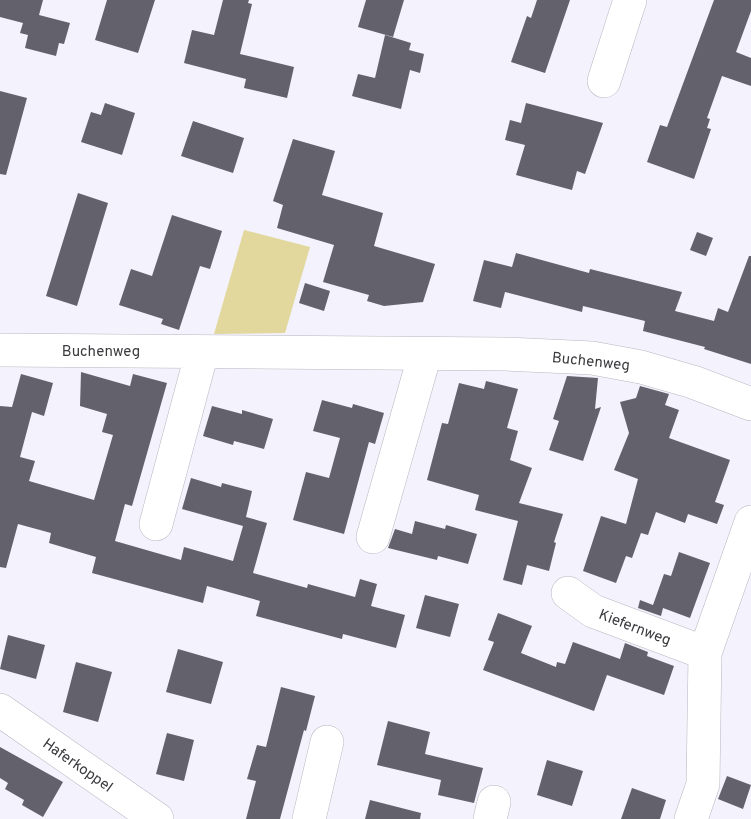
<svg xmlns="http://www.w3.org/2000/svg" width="751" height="819" viewBox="0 0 751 819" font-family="Overpass,sans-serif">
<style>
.green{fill:#e2d79d}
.building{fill:#63626c}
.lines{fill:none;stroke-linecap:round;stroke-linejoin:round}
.minor-casing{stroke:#b8b7c1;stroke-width:34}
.minor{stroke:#fff;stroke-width:33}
.labels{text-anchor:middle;stroke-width:6;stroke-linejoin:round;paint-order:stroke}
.street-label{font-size:15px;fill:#3b3b3f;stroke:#fff}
</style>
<rect width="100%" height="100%" fill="#f3f2fd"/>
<path class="green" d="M244,230L310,247L285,333L214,334Z"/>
<path class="building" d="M0,0H43L39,15L70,23L64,44L59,43L56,56L25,48L28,35L20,33L23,23L0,17Z
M107,0H155L138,53L95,40Z
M223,0H249L248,3L252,4L240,54L294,67L287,98L244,88L246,79L184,63L192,30L214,35Z
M366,0H404L393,37L358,27Z
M537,0H570L545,73L511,62L527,16L531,18Z
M714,0H751V11L736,52L751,58V86L722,76L707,118L710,119L707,128L711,129L694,179L647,162L660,125L667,127Z
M385,35L411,43L409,50L424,54L420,73L410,70L401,109L352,96L358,74L375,78Z
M0,91L27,98L6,175L0,174Z
M105,103L135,113L122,155L81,142L91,112L101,115Z
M526,103L603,123L585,174L577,171L572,190L516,175L525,145L505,140L510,120L521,123Z
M193,121L244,138L233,173L181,156Z
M293,139L335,151L322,195L383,213L374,246L435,264L423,302L384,306L367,301L369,295L323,282L334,245L277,228L283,205L273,201Z
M78,193L108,203L77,306L46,296Z
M172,215L222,231L210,269L200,266L179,330L161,324L163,319L119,305L131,269L152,276Z
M697,232L713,238L706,256L690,250Z
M516,253L589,273L590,269L682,292L675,311L714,321L718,308L728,312L749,256H751V364L704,349L705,347L643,331L645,321L583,306L582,312L505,292L501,308L473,301L484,260L512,267Z
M305,283L330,291L324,311L299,303Z
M81,372L130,386L133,374L167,383L132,506L125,504L115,541L181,560L184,547L233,561L243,526L182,509L191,478L221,487L222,483L252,491L246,517L267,523L253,573L307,588L308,584L355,597L360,579L377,584L371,606L405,615L396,648L343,634L342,639L256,616L260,601L207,586L203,603L92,573L96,557L49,543L51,533L18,524L6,568L0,567V406L12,407L21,374L53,383L44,416L32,412L20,457L35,461L29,481L94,500L113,435L102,432L107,414L80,406Z
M567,376L598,378L595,409L601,407L583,461L549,450L559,421L553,419Z
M486,381L518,389L507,428L518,431L510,460L532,468L519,503L563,514L554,542L556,543L549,571L527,565L522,585L503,580L518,521L475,510L479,495L427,480L442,423L448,424L459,383L484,389Z
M640,386L669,394L665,405L679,410L669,438L730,460L715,502L724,505L717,524L688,514L685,523L656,512L648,535L641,533L632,558L626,556L616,583L583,571L601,516L626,524L638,479L614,470L629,433L620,402L636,398Z
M322,400L352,408L353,404L384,413L375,444L369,442L344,534L293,520L306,472L329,478L340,438L313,431Z
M212,406L242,414V410L273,419L264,449L234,441L233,445L203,436Z
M415,521L445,529L446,525L477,534L468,564L438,556L437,560L388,548L395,529L412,534Z
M679,552L710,563L690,618L663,608L661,616L638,608L640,600L653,605L664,574L671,576Z
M425,595L459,604L450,637L416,628Z
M498,613L532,626L521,653L556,667L557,662L565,664L573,642L620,659L625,643L648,652L647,656L674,666L664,695L607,675L594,711L483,670L494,642L488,640Z
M8,635L45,645L36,679L0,669Z
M178,649L223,662L211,704L166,692Z
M76,662L112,672L98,722L63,712Z
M281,687L315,696L306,731L304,730L280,819H246L256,781L247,779L257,745L266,747Z
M388,721L430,732L425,754L483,768L474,803L438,795L441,780L377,765Z
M167,733L194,740L184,781L156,774Z
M0,747L63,782L43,817L22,805L24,800L5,789L8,783L0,778Z
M547,760L583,771L572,806L537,795Z
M727,776L751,785L743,809L718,799Z
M632,788L666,800L660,819H621Z
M370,800L421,813L420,819H365Z"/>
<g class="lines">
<g class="minor-casing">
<path id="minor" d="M604,81L630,0
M0,350L505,354L592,358L641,367L693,382L751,404
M156,524L202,352
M373,537L425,354
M568,593L593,611L705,653
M0,710L157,819
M309,819L327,742
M490,819L494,802
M691,819L703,784L705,653L751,522"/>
</g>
<use href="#minor" class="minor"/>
</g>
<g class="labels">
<g class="street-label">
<text x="101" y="356">Buchenweg</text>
<text transform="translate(591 361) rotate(6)" y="5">Buchenweg</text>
<text transform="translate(635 627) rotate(21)" y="5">Kiefernweg</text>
<text transform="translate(78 765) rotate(35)" y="5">Haferkoppel</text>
</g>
</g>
</svg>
